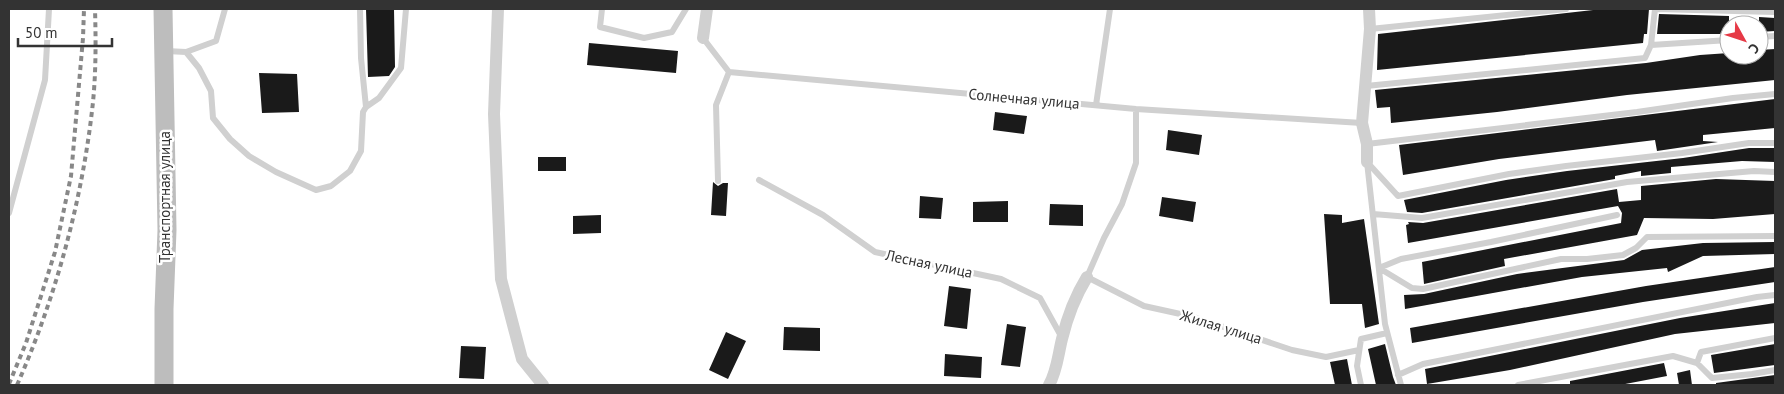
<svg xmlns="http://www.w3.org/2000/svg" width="1784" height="394" viewBox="0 0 1784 394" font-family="'PT Sans',sans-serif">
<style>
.building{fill:#1a1a1a}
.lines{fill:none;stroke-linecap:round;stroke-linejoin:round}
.service{stroke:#d0d0d0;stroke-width:6}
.minor{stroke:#d0d0d0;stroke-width:12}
.secondary{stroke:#bdbdbd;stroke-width:19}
.rail{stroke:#888;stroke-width:4;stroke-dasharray:5 4;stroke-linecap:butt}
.labels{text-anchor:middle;stroke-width:5;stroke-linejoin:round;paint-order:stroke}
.street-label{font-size:15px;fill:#333;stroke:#fff}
</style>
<rect width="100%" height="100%" fill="#fff"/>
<path class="building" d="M366,9H394L395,67L389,76L368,77Z
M1602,9H1649L1647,34H1644L1643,43L1377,70L1378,34Z
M1659,14L1729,16V34H1657Z
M1759,17L1775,18V31L1759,32Z
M589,43L678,51L676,73L587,65Z
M1775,49V80L1627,95L1497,112L1391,123L1390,107L1377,108L1375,90L1646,63L1700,55L1729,53V55H1759V50Z
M259,73L297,74L299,112L262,113Z
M1775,99V128L1703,135V141L1718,142L1657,151L1655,140L1499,159L1403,175L1399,145Z
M995,112L1027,116L1024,134L993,130Z
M1168,130L1202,135L1199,155L1166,150Z
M1749,148H1775V162L1742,161L1671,167V173L1641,176V171L1615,176V179L1422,213L1407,212L1404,200L1506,180L1567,171L1683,158Z
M538,157H566V171H538Z
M1716,179L1775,181V214L1713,219L1644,218L1637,235L1504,259L1505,266L1424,284L1422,262L1621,223L1622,213L1618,206L1408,243L1406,225L1409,224L1408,222L1423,223L1617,189L1619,202L1641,200V186Z
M713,182L718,186L723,183H728L726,216L711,215Z
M920,196L943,198L941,219L919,218Z
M1162,197L1196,202L1193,222L1159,216Z
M1008,201V222H973V202Z
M1050,204L1083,205V226L1049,225Z
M1324,214L1342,215V223L1364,219L1379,324L1365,328L1362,304H1330Z
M601,215V233L573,234V216Z
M1775,242V254L1703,256L1668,272L1667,268L1582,277L1405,309L1404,295L1424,294L1517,274L1624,260L1642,250L1703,243Z
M1775,267V282L1643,302L1412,343L1410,328L1646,286Z
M949,286L971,289L967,329L944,326Z
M1775,303V323L1675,334L1510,370L1427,384L1425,369L1680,318Z
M1007,324L1026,327L1020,367L1001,365Z
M784,327L820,328V351L783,350Z
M726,332L746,341L728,379L709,370Z
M1385,344L1393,377L1396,385H1376L1368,349Z
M1775,344V365L1714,373L1711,355Z
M461,346L486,347L484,379L459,378Z
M945,354L982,357L981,378L944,376Z
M1347,359L1352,385H1335L1330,362Z
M1664,363L1667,376L1620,385H1570V381Z
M1690,370L1692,385H1679L1677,373Z
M1775,375V385H1716V383Z"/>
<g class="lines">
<path class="service" d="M360,9L361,58L366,107
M602,9L600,27L644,38L672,32L686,9
M1655,9L1775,12
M1370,29L1566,9
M1759,37L1775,36
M703,38L729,72L1136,109L1362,123
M1651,45L1729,40
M166,51L186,52L199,68L211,91L213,118L230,139L249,156L276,172L316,190L331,186L350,171L361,151L363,112L366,107L379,98L401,68L406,9
M186,52L216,41L225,9
M1366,86L1645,58L1651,45L1655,9
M1096,105L1110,9
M1136,109V163L1122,204L1104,238L1087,277L1144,306L1194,317L1292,350L1326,357L1359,350
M1367,144L1637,112L1733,98L1775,94
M1367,162L1398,196L1509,174L1566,166L1682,153L1749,143H1775
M1367,162L1385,324L1401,385
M759,180L823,215L875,252L1001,279L1040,298L1061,336
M718,181L716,105L729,72
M9,213L45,80L49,9
M1373,214L1422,218L1627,182L1754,171L1775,172
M1379,268L1412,288L1423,289L1561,259H1587L1623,255L1636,248L1647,237L1775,236
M1379,268L1401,259L1491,242L1617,215
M1697,363L1712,378L1752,374L1775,370
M1398,375L1423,364L1757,297L1775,295
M1361,385L1357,366L1361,339L1387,333
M1518,385L1673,356L1697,363L1701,352L1775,338"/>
<path class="minor" d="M498,9L494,114L501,279L522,359L543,385
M703,38L707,9
M1367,162V144L1362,123L1370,29L1369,9
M1049,385C1057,371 1058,355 1062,339C1067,318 1076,295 1087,277"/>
<path class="secondary" d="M163,9L167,230L164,309V385"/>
<path class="rail" d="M9,384L26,343L55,252L71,176L83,38L84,9
M17,385C55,299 81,205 92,111C96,78 96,43 95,9"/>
</g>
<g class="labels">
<g class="street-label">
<text transform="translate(1024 99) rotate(5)" y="5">Солнечная улица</text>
<text transform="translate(165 197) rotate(-90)" y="5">Транспортная улица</text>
<text transform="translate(929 264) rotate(12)" y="5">Лесная улица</text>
<text transform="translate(1221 327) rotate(17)" y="5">Жилая улица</text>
</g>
</g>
<rect width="1784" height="394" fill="none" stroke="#333333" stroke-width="20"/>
<g transform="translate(1744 40) rotate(130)"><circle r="24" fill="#ffffff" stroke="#adadad"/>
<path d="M0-4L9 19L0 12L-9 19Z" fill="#e63946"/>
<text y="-8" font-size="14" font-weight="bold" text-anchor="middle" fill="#333333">С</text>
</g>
<path d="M18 38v8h94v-8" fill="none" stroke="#333333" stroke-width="2.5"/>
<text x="25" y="38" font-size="15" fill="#333333" stroke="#ffffff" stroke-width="4" paint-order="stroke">50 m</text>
</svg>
